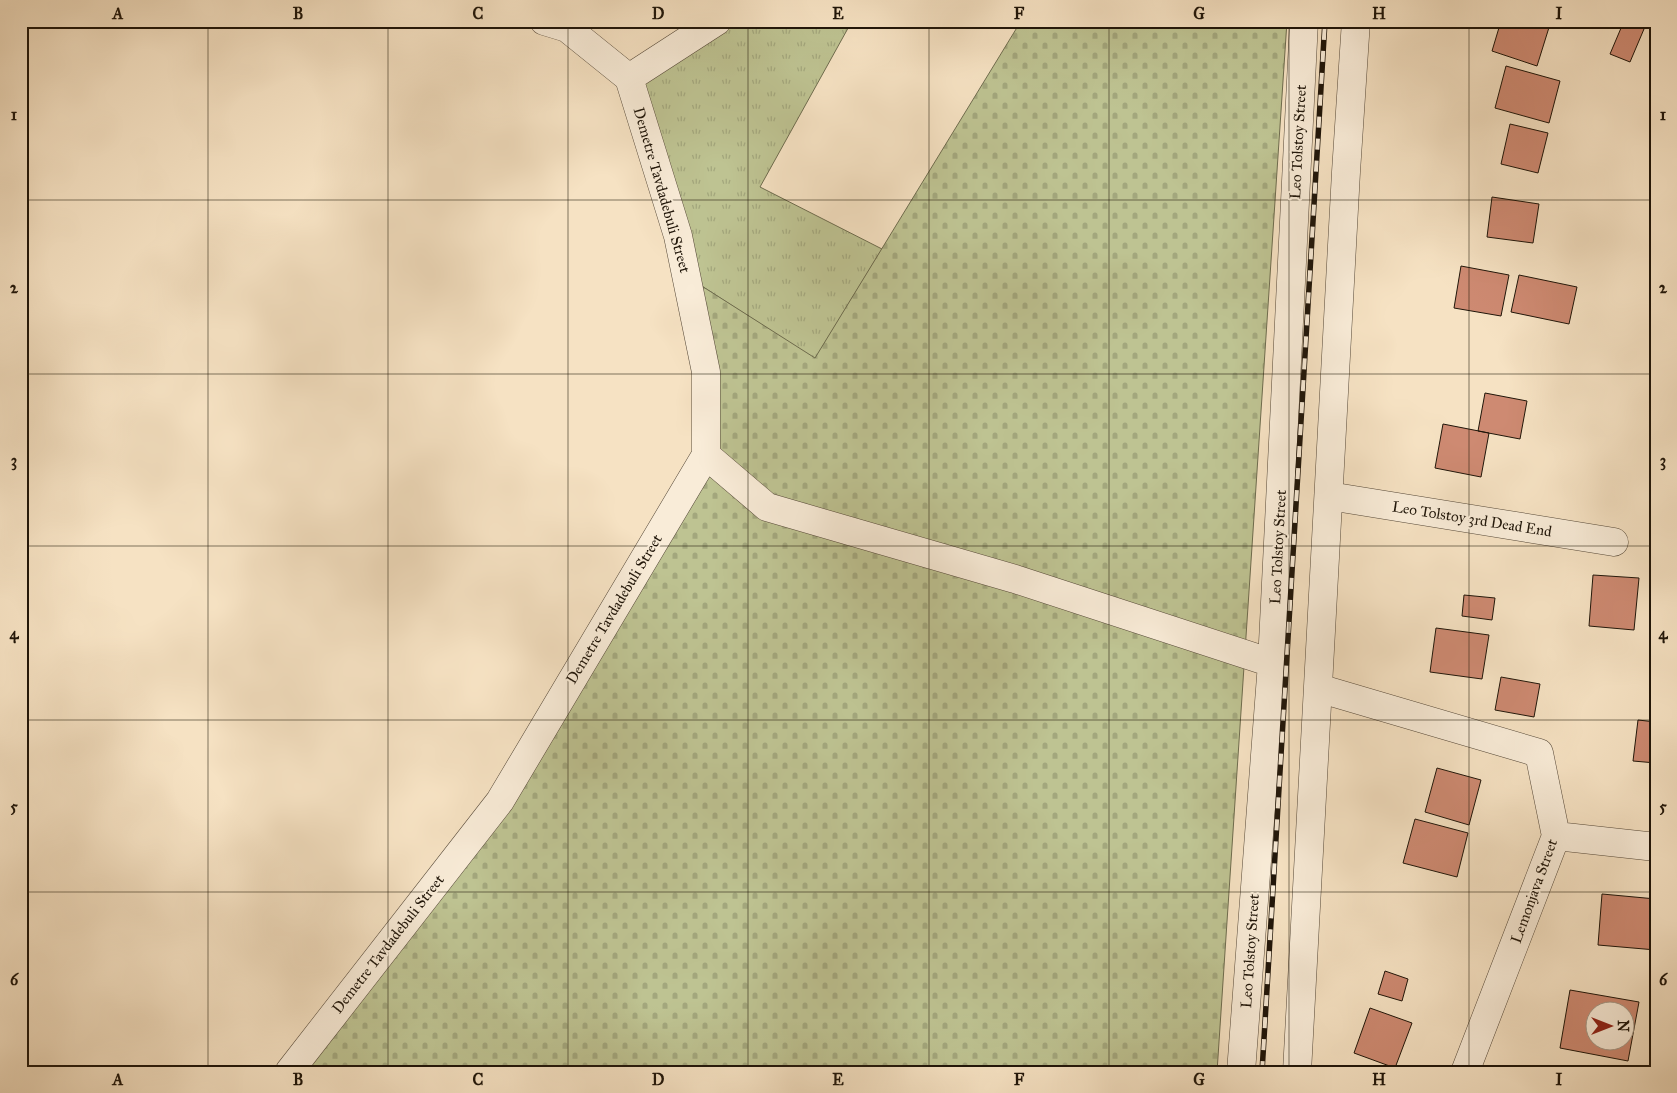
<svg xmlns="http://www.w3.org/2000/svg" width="1677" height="1093" viewBox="0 0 1677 1093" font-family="'IM FELL Great Primer',serif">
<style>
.grass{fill:url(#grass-tufts);stroke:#6e6c4e}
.cemetery{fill:url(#cemetery-stones);stroke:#6e6c4e}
.building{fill:#ce8a72;stroke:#1f1509;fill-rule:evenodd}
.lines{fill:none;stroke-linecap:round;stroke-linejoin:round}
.minor-casing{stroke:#554838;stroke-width:29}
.minor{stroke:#f9ecd8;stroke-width:28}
.rail-casing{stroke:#1f1509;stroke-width:5.5}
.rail{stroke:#f9ecd8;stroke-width:4;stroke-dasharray:11;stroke-linecap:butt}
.grid{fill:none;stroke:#1f1509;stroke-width:1;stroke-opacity:0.55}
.labels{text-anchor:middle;stroke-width:4;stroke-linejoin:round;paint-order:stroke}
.street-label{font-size:15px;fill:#1f1509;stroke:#f9ecd8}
.neatline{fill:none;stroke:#1f1509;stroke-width:2}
.grid-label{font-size:16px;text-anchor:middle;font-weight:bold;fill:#1f1509}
</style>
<defs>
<pattern id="grass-tufts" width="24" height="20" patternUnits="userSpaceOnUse" patternTransform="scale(1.25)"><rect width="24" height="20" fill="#bec392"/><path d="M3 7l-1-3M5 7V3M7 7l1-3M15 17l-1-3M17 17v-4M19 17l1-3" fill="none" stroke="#a3a77d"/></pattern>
<pattern id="cemetery-stones" width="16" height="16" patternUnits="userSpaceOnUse" patternTransform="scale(1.25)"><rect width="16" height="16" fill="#bec392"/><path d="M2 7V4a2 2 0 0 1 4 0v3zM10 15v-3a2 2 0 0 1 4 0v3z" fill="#a3a77d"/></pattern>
</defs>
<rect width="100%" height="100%" fill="#f6e2c3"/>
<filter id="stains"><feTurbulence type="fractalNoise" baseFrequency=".004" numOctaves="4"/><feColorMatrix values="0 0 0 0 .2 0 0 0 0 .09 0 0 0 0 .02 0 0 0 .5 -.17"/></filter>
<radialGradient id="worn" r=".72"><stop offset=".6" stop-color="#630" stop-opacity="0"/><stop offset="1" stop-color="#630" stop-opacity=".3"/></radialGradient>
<path class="grass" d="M717,21H852L760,187L882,249L815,359L686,276L629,78Z"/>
<path class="cemetery" d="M1021,21H1287L1217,1072H289L500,800L706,455L686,276L815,358Z"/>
<path class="building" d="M1501,21H1551L1537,66L1492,51Z
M1624,21L1644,29L1630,62L1610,54Z
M1506,66L1560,81L1549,123L1495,108Z
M1510,124L1548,133L1538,173L1501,164Z
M1492,197L1539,204L1533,243L1487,237Z
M1461,266L1509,275L1501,316L1454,308Z
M1519,275L1577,287L1569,324L1511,312Z
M1485,393L1527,401L1520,439L1478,431Z
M1443,424L1489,433L1481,477L1435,468Z
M1593,575L1639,578L1634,630L1589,626Z
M1464,595L1495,598L1492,620L1462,616Z
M1436,628L1489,635L1482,679L1430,672Z
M1501,677L1540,684L1534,717L1495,710Z
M1638,720L1656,722V763L1633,761Z
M1437,768L1481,780L1469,825L1425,812Z
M1415,819L1468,833L1457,877L1403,863Z
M1602,894L1656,899V950L1598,945Z
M1385,971L1408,979L1402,1001L1378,994Z
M1570,990L1639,1002L1628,1061L1560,1048ZM1594,1010H1624V1040H1594Z
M1370,1008L1412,1023L1395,1068L1354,1053Z"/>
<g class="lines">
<g class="minor-casing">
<path id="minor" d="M544,21L567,28L629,78
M629,78L717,21
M706,455L767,507L1015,579L1272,663
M1329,496L1614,542
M1318,688L1539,753L1556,836L1465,1072
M1556,836L1656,847
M289,1072L500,801L706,455V372L678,236L629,78
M1241,1072L1272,663L1304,21
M1297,1072L1346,172L1356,21"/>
</g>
<use href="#minor" class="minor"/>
<g class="rail-casing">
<path id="rail" d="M1262,1072L1325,21"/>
</g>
<use href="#rail" class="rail"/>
</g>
<path class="grid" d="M208,21V1072M388,21V1072M568,21V1072M748,21V1072M929,21V1072M1109,21V1072M1289,21V1072M1469,21V1072M21,200H1656M21,374H1656M21,546H1656M21,720H1656M21,892H1656"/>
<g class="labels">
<g class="street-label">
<text transform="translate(1298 142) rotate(-87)" y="5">Leo Tolstoy Street</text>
<text transform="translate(662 190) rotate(74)" y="5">Demetre Tavdadebuli Street</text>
<text transform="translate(1472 519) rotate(9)" y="5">Leo Tolstoy 3rd Dead End</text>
<text transform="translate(1278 547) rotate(-87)" y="5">Leo Tolstoy Street</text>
<text transform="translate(614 609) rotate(-59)" y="5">Demetre Tavdadebuli Street</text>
<text transform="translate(1534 891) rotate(-70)" y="5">Lemonjava Street</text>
<text transform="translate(388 944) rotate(-52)" y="5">Demetre Tavdadebuli Street</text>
<text transform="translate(1250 951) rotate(-86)" y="5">Leo Tolstoy Street</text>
</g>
</g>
<rect width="1677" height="1093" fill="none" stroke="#f6e2c3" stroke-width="55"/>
<g transform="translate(1610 1026) rotate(90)"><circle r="24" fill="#f9ecd8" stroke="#a29685"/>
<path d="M0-4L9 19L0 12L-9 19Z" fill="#8f2418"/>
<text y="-8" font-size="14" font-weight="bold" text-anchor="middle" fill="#1f1509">N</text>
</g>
<rect x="28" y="28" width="1622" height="1038" class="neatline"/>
<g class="grid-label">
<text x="118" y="19">A</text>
<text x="298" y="19">B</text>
<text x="478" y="19">C</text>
<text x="658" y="19">D</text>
<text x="838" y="19">E</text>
<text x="1019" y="19">F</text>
<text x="1199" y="19">G</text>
<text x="1379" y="19">H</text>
<text x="1559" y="19">I</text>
<text x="14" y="120">1</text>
<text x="1663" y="120">1</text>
<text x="14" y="293">2</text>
<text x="1663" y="293">2</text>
<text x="14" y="466">3</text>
<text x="1663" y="466">3</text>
<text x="14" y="639">4</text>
<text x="1663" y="639">4</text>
<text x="14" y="812">5</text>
<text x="1663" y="812">5</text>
<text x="14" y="985">6</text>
<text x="1663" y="985">6</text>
<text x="118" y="1085">A</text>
<text x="298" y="1085">B</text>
<text x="478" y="1085">C</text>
<text x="658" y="1085">D</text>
<text x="838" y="1085">E</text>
<text x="1019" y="1085">F</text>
<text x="1199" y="1085">G</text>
<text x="1379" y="1085">H</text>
<text x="1559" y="1085">I</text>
</g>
<rect width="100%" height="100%" filter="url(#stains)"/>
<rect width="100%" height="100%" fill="url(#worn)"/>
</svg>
